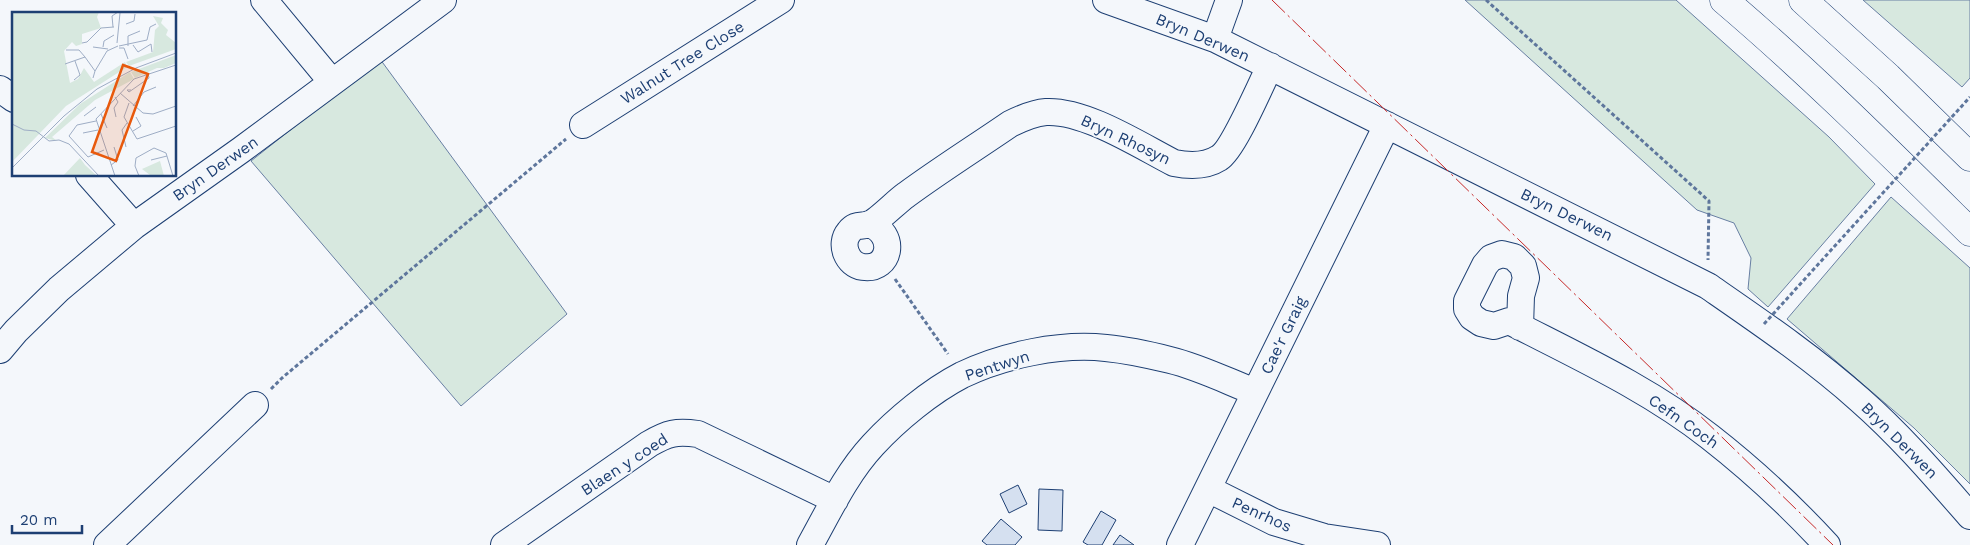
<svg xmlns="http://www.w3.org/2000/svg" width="1970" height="545" viewBox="0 0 1970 545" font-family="'Work Sans',sans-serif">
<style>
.green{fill:#d7e8df;stroke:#687fa3}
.building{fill:#d5e0f0;stroke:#1d3f73}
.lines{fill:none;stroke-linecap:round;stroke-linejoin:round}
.minor-casing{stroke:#1d3f73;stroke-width:28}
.highway-casing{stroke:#1d3f73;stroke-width:29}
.path{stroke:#5e769c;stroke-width:3;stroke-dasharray:4 2.5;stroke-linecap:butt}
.minor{stroke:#f4f7fb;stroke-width:26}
.highway{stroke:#f4f7fb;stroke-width:28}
.path-bridge{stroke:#5e769c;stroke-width:3;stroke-dasharray:4 2.5;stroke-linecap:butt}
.power{stroke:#c62828;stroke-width:1;stroke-dasharray:18 4 2.5 4;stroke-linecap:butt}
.labels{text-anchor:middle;stroke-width:4;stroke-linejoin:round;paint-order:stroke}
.street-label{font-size:16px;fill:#1d3f73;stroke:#f4f7fb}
.inset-road{fill:none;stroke:#9eadc5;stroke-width:1}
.view{fill:#e8590c;fill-opacity:0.15;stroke:#e8590c;stroke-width:2.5}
.inset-edge{fill:none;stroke:#1d3f73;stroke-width:2.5}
</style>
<rect width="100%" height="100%" fill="#f4f7fb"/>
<path class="green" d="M1465,0H1676L1829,137L1875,184L1768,307L1748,289L1751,258L1734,223L1697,210Z
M1863,0H1970V78L1962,87Z
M380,59L567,314L461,406L251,161Z
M1891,197L1970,268V484L1914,428L1787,319Z"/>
<path class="building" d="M1018,485L1027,504L1009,513L1000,494Z
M1039,489L1063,490L1062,531L1038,530Z
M1101,511L1116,520L1102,545H1088L1083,542Z
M1001,519L1022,537L1015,545H987L982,541Z
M1120,535L1134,545H1113Z"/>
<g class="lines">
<g class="minor-casing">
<path id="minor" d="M264,0L332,82
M1106,0L1215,39L1708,286C1760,322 1813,358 1860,400C1901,436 1935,476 1970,516
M1215,39L1229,0
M0,89L14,99
M583,125L781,0
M89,175L134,226
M869,224C897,233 891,271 863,267C847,265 839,244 849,232C856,223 862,227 870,224C879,220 896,202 906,195C940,170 975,148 1010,124C1022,118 1033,113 1046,112C1085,110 1139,145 1174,163C1189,166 1205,167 1219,158C1233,150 1261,84 1270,66
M1520,327L1521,296L1526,278L1523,266L1514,257L1502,254L1491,258L1485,265L1467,301V309L1472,317L1481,323L1494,326L1509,321C1577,356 1649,389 1710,437C1751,469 1791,506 1827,545
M0,350L16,331L59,289L134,226L241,150L443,0
M1208,489L1274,522L1324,537L1377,545
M107,545L255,405
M504,545L649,444C668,433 676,431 698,434L835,500
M810,545C829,511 846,474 873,445C896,420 931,391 962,375C1003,355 1061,343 1106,348C1127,350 1150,355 1170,360C1199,367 1227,381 1255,392
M1180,545L1387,125"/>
</g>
<g class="highway-casing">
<path id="highway" d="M1724,0C1810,73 1890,153 1970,232
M1803,0L1888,77L1970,157"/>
</g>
<path class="path" d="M1486,0L1709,201L1708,260
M895,279L948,354
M271,389L282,378L566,139"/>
<use href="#minor" class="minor"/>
<use href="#highway" class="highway"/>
<path class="path-bridge" d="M1764,324L1970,97"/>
<path class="power" d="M1272,0L1833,545"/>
</g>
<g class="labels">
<g class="street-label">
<text transform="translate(1203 37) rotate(23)" y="6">Bryn Derwen</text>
<text transform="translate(682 62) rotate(-32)" y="6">Walnut Tree Close</text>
<text transform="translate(1126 139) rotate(25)" y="6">Bryn Rhosyn</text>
<text transform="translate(215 168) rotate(-35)" y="6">Bryn Derwen</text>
<text transform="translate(1567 214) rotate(26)" y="6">Bryn Derwen</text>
<text transform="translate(1283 335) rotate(-64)" y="6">Cae'r Graig</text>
<text transform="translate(997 365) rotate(-18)" y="6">Pentwyn</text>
<text transform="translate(1684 421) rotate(35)" y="6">Cefn Coch</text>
<text transform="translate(1900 440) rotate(45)" y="6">Bryn Derwen</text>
<text transform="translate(624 464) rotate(-33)" y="6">Blaen y coed</text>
<text transform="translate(1262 514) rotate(24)" y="6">Penrhos</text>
</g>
</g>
<g transform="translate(12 12)">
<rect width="164" height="164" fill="#f4f7fb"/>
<path d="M0,0H87L85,5L89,16L70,22V32L64,34L60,30L52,39L58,71L66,67L72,56L82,70L113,50L115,55L54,94L0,150ZM141,4L151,6L149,11L156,18L154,23L164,31V37L117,54L114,50L141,40L143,18L147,14ZM164,43V51L152,56H145L123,66L119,60ZM118,60L122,67L83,88L40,125L45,129L33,126L68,92ZM68,146L73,153L85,164H51ZM148,149L152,164L138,163L130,157Z" fill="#d7e8df"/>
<path class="inset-road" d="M114,12L122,9L123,2M101,15L100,4L106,0M70,31L75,30L89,16L102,15M105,31L108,1M121,33L126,40L139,32L140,40M107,34L135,28L138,15L144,12M116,34V24L128,19M81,35L96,37M91,35L92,29L102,23M107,36H112L116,47M54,38H67L73,45M53,52L73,45L83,59L81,66M83,59L95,39L106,34M62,68L68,63L63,49M119,78H115L117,80L137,66L136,61M108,81L131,101L141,102L164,94M103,85L106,90L102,96L104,105M117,91L112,105L125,127L164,114M121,94L132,80L144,75M89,102L95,116M72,104L84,95M84,109L65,113L57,124L76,145L92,138M0,112L12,118L24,119L37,129L47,128L57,132L87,164M121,119L129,114L124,105M71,121L86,118M114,135L110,118L115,111M139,148L155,144M99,153L106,148L102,135M0,156L52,104L85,77L124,56L164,41M103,164L84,107L122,67L164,53M127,164L123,154L124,146L142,136L154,141L161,164"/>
<path class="view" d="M111,53L136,62L104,149L80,140Z"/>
<rect width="164" height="164" class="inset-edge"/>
</g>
<path d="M12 525v8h70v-8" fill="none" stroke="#1d3f73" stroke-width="2.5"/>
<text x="20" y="525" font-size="15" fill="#1d3f73" stroke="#f4f7fb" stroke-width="4" paint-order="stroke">20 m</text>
</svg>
